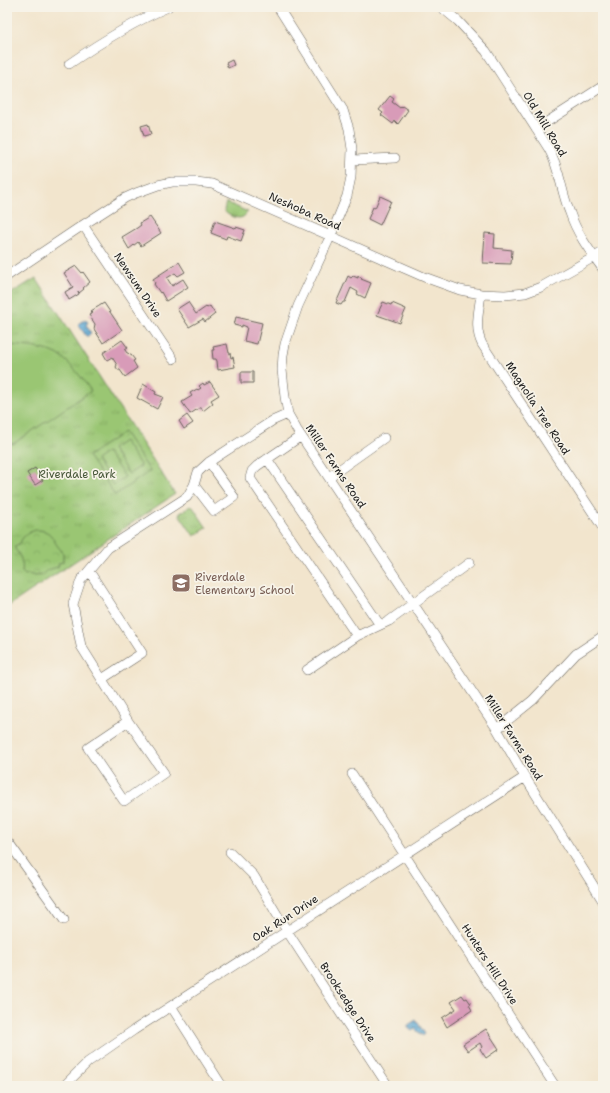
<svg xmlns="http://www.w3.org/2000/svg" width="610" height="1093" viewBox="0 0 610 1093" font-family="'Shantell Sans',sans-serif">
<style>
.grass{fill:url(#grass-tufts);stroke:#5b7148}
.park{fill:url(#park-crowns);stroke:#5b7148}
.garden{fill:#9ac673;stroke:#5b7148}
.water{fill:url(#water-rules);stroke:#3c6278}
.building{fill:#d89bb8}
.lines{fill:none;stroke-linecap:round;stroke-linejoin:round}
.minor-casing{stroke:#67625a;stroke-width:10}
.minor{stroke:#fff;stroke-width:9}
.labels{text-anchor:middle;stroke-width:3.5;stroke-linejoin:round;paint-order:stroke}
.street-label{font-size:11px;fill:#1c1c1c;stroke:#f7f3e8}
.park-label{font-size:11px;fill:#48583a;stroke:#f7f3e8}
.education-label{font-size:11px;fill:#785e54;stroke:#f7f3e8;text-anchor:start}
</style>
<defs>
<pattern id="grass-tufts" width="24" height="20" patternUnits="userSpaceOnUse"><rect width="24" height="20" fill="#9ac673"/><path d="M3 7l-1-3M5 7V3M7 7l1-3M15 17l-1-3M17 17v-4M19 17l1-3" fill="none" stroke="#84aa63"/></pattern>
<pattern id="park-crowns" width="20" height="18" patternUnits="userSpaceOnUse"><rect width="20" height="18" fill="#9ac673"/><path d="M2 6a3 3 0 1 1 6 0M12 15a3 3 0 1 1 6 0" fill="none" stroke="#84aa63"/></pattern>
<pattern id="water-rules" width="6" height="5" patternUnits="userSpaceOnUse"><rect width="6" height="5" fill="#5ba7d4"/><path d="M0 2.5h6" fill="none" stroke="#4a87ab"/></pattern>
</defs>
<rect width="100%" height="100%" fill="#f7f3e8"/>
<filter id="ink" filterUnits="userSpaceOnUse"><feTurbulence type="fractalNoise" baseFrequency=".025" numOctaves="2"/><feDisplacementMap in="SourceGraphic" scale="8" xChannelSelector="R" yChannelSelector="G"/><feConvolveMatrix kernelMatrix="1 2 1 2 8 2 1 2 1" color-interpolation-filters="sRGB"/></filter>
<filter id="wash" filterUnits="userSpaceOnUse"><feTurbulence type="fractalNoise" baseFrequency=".012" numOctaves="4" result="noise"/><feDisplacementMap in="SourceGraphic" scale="16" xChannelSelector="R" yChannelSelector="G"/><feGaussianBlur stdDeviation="0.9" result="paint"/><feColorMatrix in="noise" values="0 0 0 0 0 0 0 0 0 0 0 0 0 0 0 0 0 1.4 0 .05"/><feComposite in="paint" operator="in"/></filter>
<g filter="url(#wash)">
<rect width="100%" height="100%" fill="#f2e5cd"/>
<path class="grass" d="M226,202L248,212C246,213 245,216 243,217C237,220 226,215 224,210Z
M36,278L175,494L7,607V296Z
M190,506L193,507L207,528L194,536L179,514Z"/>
<path class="park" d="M124,432L150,471L115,495L88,456Z
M36,530C54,530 51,540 61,550V552L63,553V562L59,563L58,567L47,570L42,575L35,576L28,574L25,575L22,572C24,565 20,554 15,549V546L20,543C23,535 29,532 36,530Z"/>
<path class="garden" d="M7,345C24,346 41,347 57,354C68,360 84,380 91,391L13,444L7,442Z
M124,441L141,466L129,474L112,449Z
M107,452L125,477L113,485L96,460Z"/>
<path class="water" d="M85,319L88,322L86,325L91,333L88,336H86L78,324Z
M416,1020L425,1034L423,1036L415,1029L412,1031L408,1028V1025Z"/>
<g id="blocks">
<path class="building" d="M232,60L234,65L228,68L226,63Z
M390,96L394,99L392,102L400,108L402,106L408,110L398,124L395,121L393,124L381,115L383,113L379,110Z
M148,124L151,134L144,136L141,126Z
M380,196L391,201L380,225L368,219L373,207L375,208Z
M150,217L161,233L141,246L138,242L129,249L122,237L137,228L141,225L140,223Z
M215,221L235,228L236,227L245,230L241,241L227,236L226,239L211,233Z
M485,233L495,234L494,248L512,250L511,264L483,263Z
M179,262L185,272L178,276L175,273L167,278L172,286L183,279L188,287L166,301L161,292L160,293L154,284L155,283L153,279Z
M76,266L82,273L83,272L90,282L83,288L84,289L79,293L78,291L79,294L69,300L65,292L73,287L64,273Z
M348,276L351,278L353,276L358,278V276L362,278L361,279L371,283L365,298L357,294L358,292L351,288L345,302H343L341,305L336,303Z
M188,302L196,314L206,307L207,308L210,306L215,314L205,322L203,319L189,327L177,309Z
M383,302L391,305L392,303L406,309L400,323L377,315Z
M104,303L122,330L103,343L94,329L95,324L89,315L93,313L91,311Z
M236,317L262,323L257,344L244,341L247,327L242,325V327L234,325Z
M122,340L128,348L125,350L127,353H128L130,355H131L135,360L133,361L137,368L125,377L120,370H118L116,367L117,365L112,357L107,360L103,353Z
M227,344L229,353H230L231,358L233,357L235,367L218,370L217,361L216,359H213L212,350H214L213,347Z
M241,372H253V383H241Z
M210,382L219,395L211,400L213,403L203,411L201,407L190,414L182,402L192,396L190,393L197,389L198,390L201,388L199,386L203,383L204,385Z
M143,384L156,392L155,394L163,397L157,409L137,398Z
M187,415L193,423L184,429L179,421Z
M35,468L43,480L35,485L27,473Z
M462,995L465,999L467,998L471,1004L469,1005L472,1010L447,1027L442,1018L456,1009L451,1002Z
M486,1029L499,1049L486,1058L480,1049L482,1047L480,1043L468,1051L463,1044Z"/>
</g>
</g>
<g filter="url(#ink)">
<use href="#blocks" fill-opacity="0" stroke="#67625a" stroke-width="1"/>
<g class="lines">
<g class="minor-casing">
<path id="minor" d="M278,7L343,110L349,129L352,149L351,177L347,196L331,235L298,306L285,344L283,355L282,370L285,397L288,414L297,430L497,729L525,777L603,901
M441,7L458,21L486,51L549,149C560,169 561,192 570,213C577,234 590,251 603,269
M69,64C101,42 133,22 168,7
M536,129L603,86
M353,160L395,158
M83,225L173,359
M7,276L83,225L125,198L136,193L158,185L172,182H196L212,184L424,277L460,290L481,294L505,295L525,293L541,287L603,252
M481,294C479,311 474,328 482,344L603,528
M301,436L257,466L252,471L250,478L357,636L389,621L469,563
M267,459L380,625
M329,477L384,438
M194,485L214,511L234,497L209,462
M89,571L142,653L102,679
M307,670L357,636
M128,721L164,773L124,801L88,748L128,721L81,646L73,604L81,580L108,548L187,497L194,485L198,472L209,462L272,421L288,414
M497,729L533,700L576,654L603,636
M352,774L555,1086
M7,844L9,843L64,920
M230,852L254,876L287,931L388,1086
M171,1006L222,1086
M64,1086L88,1062L134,1030L525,777"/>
</g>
<use href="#minor" class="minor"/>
</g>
</g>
<defs>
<g id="school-square" transform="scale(1)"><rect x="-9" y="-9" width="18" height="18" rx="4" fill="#8d6e63" stroke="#f7f3e8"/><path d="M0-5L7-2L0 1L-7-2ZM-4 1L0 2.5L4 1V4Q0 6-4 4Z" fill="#fff"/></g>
</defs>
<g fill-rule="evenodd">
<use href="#school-square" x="181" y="583"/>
</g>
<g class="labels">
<g class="street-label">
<text transform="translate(545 124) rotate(59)" y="4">Old Mill Road</text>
<text transform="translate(305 211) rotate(24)" y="4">Neshoba Road</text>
<text transform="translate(138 285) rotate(56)" y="4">Newsum Drive</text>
<text transform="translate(538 408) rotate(57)" y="4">Magnolia Tree Road</text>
<text transform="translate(336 466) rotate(56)" y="4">Miller Farms Road</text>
<text transform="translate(514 737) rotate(58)" y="4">Miller Farms Road</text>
<text transform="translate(285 918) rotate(-33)" y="4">Oak Run Drive</text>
<text transform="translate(490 964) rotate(57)" y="4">Hunters Hill Drive</text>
<text transform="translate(348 1002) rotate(57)" y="4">Brooksedge Drive</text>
</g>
<g class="park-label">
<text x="77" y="478">Riverdale Park</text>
</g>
<g class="education-label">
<text x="195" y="581">Riverdale<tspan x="195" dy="13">Elementary School</tspan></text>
</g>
</g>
<rect width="610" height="1093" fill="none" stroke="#f7f3e8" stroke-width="24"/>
</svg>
